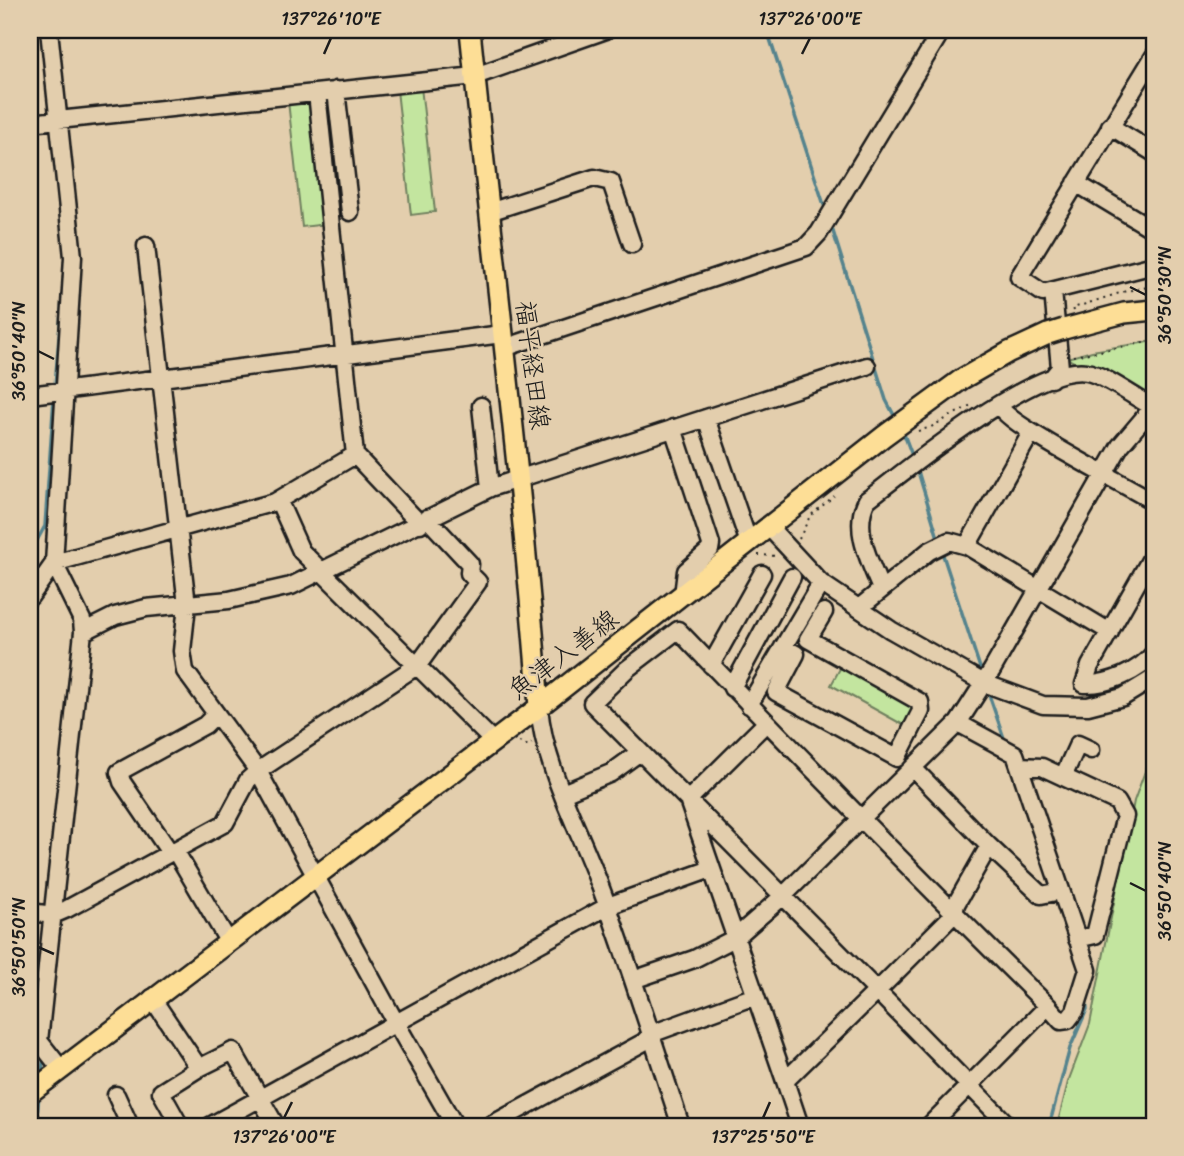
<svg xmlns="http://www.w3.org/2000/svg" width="1184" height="1156" viewBox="0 0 1184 1156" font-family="Sriracha,'Klee One',sans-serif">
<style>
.green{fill:#c3e59f;stroke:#70805e;stroke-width:2}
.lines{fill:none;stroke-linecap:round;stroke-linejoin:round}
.stream{stroke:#54838d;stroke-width:3.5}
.minor-casing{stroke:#1c1c1c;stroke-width:21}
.major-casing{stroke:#1c1c1c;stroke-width:24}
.path{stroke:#1c1c1c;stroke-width:2;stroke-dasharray:2 5;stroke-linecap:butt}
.minor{stroke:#e3cead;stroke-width:16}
.major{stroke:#fdde96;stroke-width:19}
.major-bridge-casing{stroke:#1c1c1c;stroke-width:24;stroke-linecap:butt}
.major-bridge{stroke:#fdde96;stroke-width:19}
.ticks{fill:none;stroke:#1c1c1c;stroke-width:2.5}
.labels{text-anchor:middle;stroke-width:5;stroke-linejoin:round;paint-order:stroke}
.street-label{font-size:26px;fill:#1c1c1c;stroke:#e3cead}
.neatline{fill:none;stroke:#1c1c1c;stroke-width:2.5}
.ticks-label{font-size:18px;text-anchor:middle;fill:#1c1c1c}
</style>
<rect width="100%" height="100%" fill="#e3cead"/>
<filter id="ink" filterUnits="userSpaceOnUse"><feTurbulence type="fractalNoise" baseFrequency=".0143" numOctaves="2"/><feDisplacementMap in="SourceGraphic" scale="14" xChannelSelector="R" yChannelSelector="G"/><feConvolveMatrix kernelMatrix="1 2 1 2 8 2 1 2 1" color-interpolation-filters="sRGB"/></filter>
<g filter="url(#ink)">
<path class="green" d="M421,87L435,212L411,215L397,90Z
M315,98L327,224L302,227L288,101Z
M1154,341L1153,407L1067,358L1092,351Z
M843,663L918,704L907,727L831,685Z
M1154,747V1126H1057L1068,1082L1090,1024L1134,801Z"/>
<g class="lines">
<path class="stream" d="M767,30L826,211
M831,225L886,400L896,419
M55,386L62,300
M902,429L913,458
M917,468L939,541
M50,535L45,526L54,398
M941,549L982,674
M30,553L45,526
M988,692L1005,741
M41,1077L44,1056
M36,1126L39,1095
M1049,1126L1070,1048L1087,1009L1086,998"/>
<g class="minor-casing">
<path id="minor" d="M1154,56L1019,277L1043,293L1154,265
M336,90L350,212
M317,93L355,455L420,524
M30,123L475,76L606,30
M1110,126L1154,153
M1076,183L1154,230
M489,212L594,178L611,182L632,244
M504,348L806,247L819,233L942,30
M1051,379L1060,368L1053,291
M30,395L502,334
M999,405C1006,425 1127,485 1154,502
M481,406L490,488
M706,418L749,543
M673,428L711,544L710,550L686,571L683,595
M275,502L355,455
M769,527L821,583L891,630L984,683L1043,705L1088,706L1123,697L1154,678
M967,546L1031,433
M1154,553L1090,666L1084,684C1108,685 1139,672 1154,653
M54,563L275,502L280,504L301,551L493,741
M54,563L82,620L83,632L39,1041L61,1069
M881,589C869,560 852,528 867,500C908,469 1037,362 1087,372C1105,375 1135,398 1153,407
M30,597L54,563L73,257L49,30
M859,608L929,551L949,541L967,546L1110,632
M83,632L115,616L146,608L229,600L291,586L490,488L867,366
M783,647L796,654L776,692L897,758L921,711L920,702L808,639L824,612
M711,665L762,574
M732,688L792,577
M749,705L821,583
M539,707C544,766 578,827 599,883C629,963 654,1045 681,1126
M216,714L205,725L119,772L122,782L167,848L176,852L228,941
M765,724L688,800L785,1081
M1019,766L1042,767L1117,802L1125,816L1095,935L1077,939
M913,768L989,846L956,904L954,914L877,991L592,703L627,669L678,630C800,757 923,883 1048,1006L1061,1021L1068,1020L1075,1011L1088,970L1015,754L958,723
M1063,777L1078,744L1091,750
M563,793L611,773L640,752
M989,846L1041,895L1061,891
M30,912L53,915L67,909L225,823L248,780L258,771L185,671L182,651L187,605L146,246
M633,980L694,959L735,938L782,897L958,723L992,670L1120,446L1154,406
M152,998L199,1068L233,1051L276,1126
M116,1095L130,1126
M30,1118V1119
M180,1126L161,1092L199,1068
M210,1126L396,1023L258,771L418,665L478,582L469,573L470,564L427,518
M455,1126L396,1023L608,906L711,869
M489,1126L644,1042L651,1034L755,996
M800,1126L785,1081L877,991L1009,1126
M929,1126L1048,1006"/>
</g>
<g class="major-casing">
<path id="major" d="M470,30C493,256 522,481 539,707
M1064,329L1124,313L1154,310
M30,1093L539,707L884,436L962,379L1009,352L1048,334"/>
</g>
<path class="path" d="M1074,311L1073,308L1126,291L1154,286
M1073,356L1154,341
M918,431L931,427L973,404
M799,539L810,516L834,496
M758,555L777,556
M519,742L529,746L532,743"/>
<use href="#minor" class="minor"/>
<use href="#major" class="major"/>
<g class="major-bridge-casing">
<path id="major-bridge" d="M1048,334L1064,329"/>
</g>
<use href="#major-bridge" class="major-bridge"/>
</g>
</g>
<path class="ticks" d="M324,54L331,38M802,54L810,38M1130,287L1146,295M38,351L54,359M1130,883L1146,891M38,947L54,954M284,1118L292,1102M763,1118L770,1102"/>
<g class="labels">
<g class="street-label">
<text transform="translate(533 365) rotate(83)" y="9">福平経田線</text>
<text transform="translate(563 654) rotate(-37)" y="9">魚津入善線</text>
</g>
</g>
<rect width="1184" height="1156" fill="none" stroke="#e3cead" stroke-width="77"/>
<rect x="38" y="38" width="1108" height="1080" class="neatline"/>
<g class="ticks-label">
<text x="331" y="25">137°26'10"E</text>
<text x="810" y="25">137°26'00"E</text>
<text transform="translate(1165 295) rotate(-90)" y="6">36°50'30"N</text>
<text transform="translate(19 351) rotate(-90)" y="6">36°50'40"N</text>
<text transform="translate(1165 891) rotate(-90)" y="6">36°50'40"N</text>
<text transform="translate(19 947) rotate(-90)" y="6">36°50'50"N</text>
<text x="284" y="1143">137°26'00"E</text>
<text x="763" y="1143">137°25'50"E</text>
</g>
</svg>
